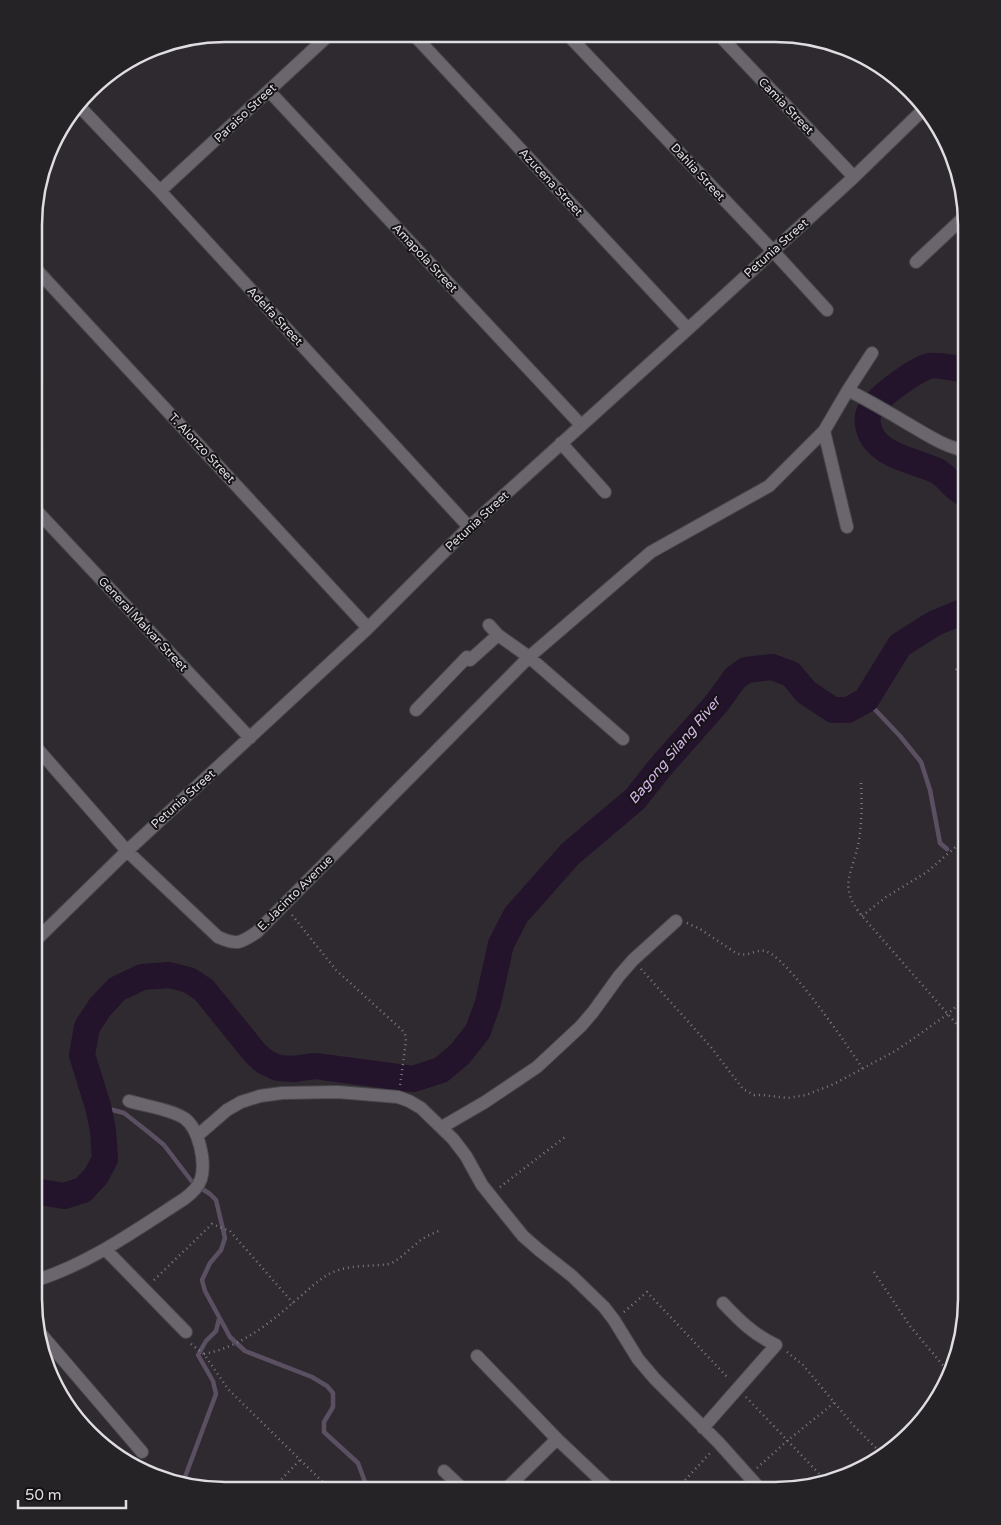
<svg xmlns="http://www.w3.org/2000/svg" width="1001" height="1525" viewBox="0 0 1001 1525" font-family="'Varela Round',sans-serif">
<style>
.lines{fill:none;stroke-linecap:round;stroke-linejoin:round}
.stream{stroke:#5b5062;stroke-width:4.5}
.river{stroke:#23132b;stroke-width:26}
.minor-casing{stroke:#4a484c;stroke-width:14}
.path{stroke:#7e7b80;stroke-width:2.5;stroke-dasharray:1 4;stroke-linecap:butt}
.minor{stroke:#6b666d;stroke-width:12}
.labels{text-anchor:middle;stroke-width:4;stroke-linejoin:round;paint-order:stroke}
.street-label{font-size:12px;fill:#dfdde1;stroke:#151316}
.water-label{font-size:14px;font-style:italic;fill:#d5b4e7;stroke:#151316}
.rim{fill:none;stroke:#dfdde1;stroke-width:2.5}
</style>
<rect width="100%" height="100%" fill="#2e2a30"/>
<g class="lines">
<path class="stream" d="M866,700L900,736L921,762L930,790L940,843L947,849
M962,851L967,854
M967,934L959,926L962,907L967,903
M98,1106L124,1113L147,1131L164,1145L193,1183L210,1194L216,1200L225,1238L221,1250L210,1263L202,1280L205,1291L230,1337L245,1351L312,1377L327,1386L333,1393V1407L324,1422V1432L358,1463L368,1490
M182,1485L216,1394L213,1381L198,1355L206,1341L216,1331L219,1319"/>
<path class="river" d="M967,494C953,490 949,477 937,471C916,461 887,458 873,438C868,430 865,417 871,409C879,396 915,370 929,366C935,364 960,369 967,370
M34,1191L64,1196L83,1190L96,1176L105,1159L103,1130L98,1106L82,1055L87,1027L100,1007L117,989L142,977L169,975L189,980L204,990L255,1053L265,1062L278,1068L293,1069L315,1066L413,1079L441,1070L460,1054L478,1031L488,1003L501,944L516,915L570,854L635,799L663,764L717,703L735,678L746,670L772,667L791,674L806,692L833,710H848L866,700L900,645L935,623L967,610"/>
<g class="minor-casing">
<path id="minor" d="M413,34L688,329
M568,35L773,251L827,310
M719,35L854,177
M269,91L581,425
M79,106L160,191L469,527
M160,191L330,34
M916,262L965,216
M35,268L368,628
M848,390C869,401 890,413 910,425C929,436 945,447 967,451
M561,443L605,492
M35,509L250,738
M847,527L824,431L848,390L872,353
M489,625L498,635L529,657L623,739
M416,710L467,657L470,660L498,635
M35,746L127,851L218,937C236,945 240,944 257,932L529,657L651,552L769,486L824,431
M34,942L127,851L368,628L469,527L688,329L854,177L926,107
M442,1127L485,1102L537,1067L581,1026L593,1012L619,976L633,960L676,921
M197,1136L227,1110L241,1102L260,1096L282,1093L338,1092L398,1097L409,1101L421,1108L453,1139L466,1156L482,1185L523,1236L539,1250L572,1276L604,1307L614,1320L638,1359L655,1379L719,1443L762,1491
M105,1249L186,1332
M34,1281C89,1264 136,1230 184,1199C191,1194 198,1188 201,1179C206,1162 199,1128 184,1118C170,1109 145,1106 129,1101
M41,1334L142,1452
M477,1356L557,1439L612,1491
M703,1428L776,1345C754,1335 739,1320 723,1303
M444,1471L464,1490
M505,1490L557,1439"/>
</g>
<path class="path" d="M956,669L967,683
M861,783C862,802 862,821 859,840C853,874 837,885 862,916L967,1036
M292,915L336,970L402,1030L405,1034L406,1041L400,1086
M862,916L886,897L927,872L967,837
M687,923L700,929L736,953C748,958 754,949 765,951C786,955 849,1048 863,1069
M641,969L710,1046L743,1089L754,1095H762L788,1098L806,1095L834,1084L897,1050L948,1014L967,996
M500,1187L565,1137
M874,1272L910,1326L951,1375
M154,1280L212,1224L230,1231L293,1303
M624,1312L647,1292L729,1379
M191,1344L204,1354L228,1389L331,1490
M787,1352L803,1365L853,1425L884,1456
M204,1354C240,1347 269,1324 296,1300C307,1291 317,1281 329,1274C348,1264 369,1267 389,1264C400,1260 407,1251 416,1244C423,1237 432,1234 441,1230
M746,1397L826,1481
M757,1468L787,1441L834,1403
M271,1490L300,1460
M675,1491L711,1452
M726,1491L736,1482"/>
<use href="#minor" class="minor"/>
</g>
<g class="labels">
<g class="street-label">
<text transform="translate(786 106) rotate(46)" y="4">Camia Street</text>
<text transform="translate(245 113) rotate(-43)" y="4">Paraiso Street</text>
<text transform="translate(698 172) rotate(47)" y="4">Dahlia Street</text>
<text transform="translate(551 182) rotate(47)" y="4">Azucena Street</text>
<text transform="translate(776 248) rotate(-42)" y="4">Petunia Street</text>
<text transform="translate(425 258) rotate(47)" y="4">Amapola Street</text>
<text transform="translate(275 316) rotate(47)" y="4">Adelfa Street</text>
<text transform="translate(202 448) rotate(47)" y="4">T. Alonzo Street</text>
<text transform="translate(477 521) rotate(-43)" y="4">Petunia Street</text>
<text transform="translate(143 624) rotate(47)" y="4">General Malvar Street</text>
<text transform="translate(183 799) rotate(-42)" y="4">Petunia Street</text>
<text transform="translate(295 893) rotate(-45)" y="4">E. Jacinto Avenue</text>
</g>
<g class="water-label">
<text transform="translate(674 750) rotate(-50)" y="5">Bagong Silang River</text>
</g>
</g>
<path d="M0 0H1001V1525H0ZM225 42H775A183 183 0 0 1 958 225V1299A183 183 0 0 1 775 1482H225A183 183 0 0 1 42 1299V225A183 183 0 0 1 225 42Z" fill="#252326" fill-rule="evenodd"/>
<path class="rim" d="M225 42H775A183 183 0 0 1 958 225V1299A183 183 0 0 1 775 1482H225A183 183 0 0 1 42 1299V225A183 183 0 0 1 225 42Z"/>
<path d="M18 1500v8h108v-8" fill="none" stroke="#dfdde1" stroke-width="2.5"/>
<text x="25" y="1500" font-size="15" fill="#dfdde1" stroke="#151316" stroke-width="4" paint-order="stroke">50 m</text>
</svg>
